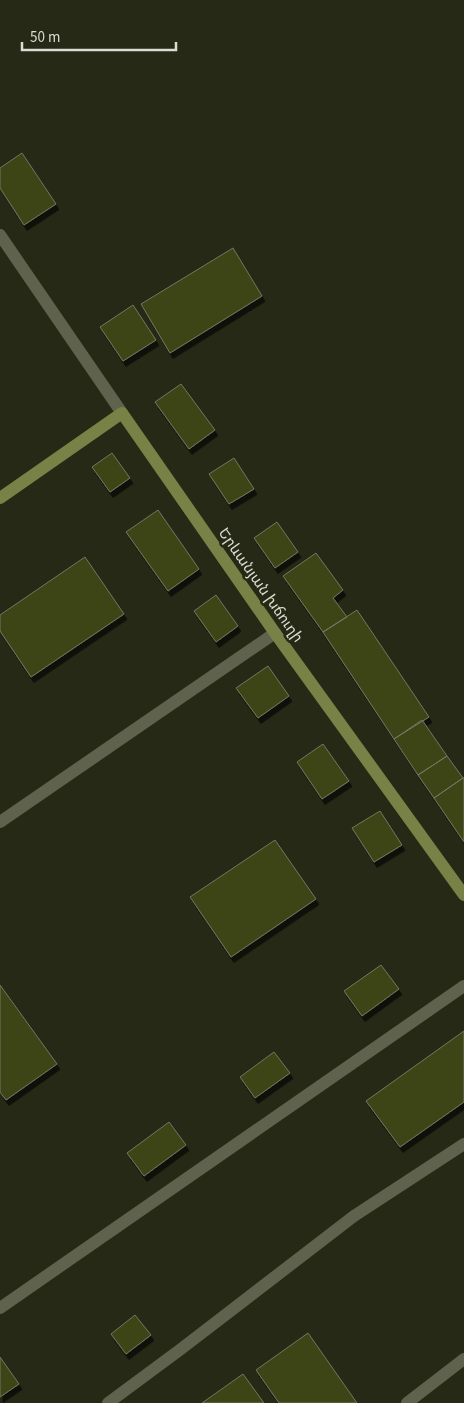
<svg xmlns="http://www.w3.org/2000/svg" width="464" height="1403" viewBox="0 0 464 1403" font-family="'Source Sans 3','Noto Sans Armenian',sans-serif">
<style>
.building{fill:#3e4518;stroke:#727761;filter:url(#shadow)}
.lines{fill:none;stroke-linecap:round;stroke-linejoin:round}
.minor{stroke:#5f634e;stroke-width:12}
.secondary{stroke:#788146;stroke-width:12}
.labels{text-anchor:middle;stroke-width:5;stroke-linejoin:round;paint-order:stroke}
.street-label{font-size:15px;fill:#daddd1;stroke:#252916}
</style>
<defs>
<filter id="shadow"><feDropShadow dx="3" dy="5.5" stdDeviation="0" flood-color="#0009"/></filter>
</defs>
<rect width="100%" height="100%" fill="#252916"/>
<path class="building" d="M22,153L56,204L24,225L0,188V168Z
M233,248L262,296L170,353L141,304Z
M133,305L156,340L123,361L100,327Z
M181,384L215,430L189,449L155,402Z
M112,453L130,478L110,492L92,467Z
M234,458L254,489L229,504L209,474Z
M158,510L199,569L168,591L126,532Z
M277,522L298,552L275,568L254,538Z
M316,553L343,590L333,598L347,617L323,632L283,576Z
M85,557L124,614L31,677L0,631V615Z
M216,595L238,626L216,642L194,611Z
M357,610L429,717L394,739L323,632Z
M268,666L289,696L258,718L236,688Z
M422,720L447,756L418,775L394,739Z
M323,744L349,781L322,799L297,762Z
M447,756L463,778L434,798L418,775Z
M463,778H464V842L434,798Z
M380,811L402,845L374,862L352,828Z
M275,840L316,899L231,957L190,897Z
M381,965L399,989L362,1016L344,991Z
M0,985L57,1064L6,1100L0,1092Z
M464,1031V1102L400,1147L366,1101Z
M274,1052L290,1073L255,1098L240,1077Z
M169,1122L186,1145L144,1176L127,1153Z
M135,1315L151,1335L126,1354L111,1334Z
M308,1333L357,1403H279L256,1370Z
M0,1357L19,1384L0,1397Z
M243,1374L264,1403H202Z"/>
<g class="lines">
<path class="minor" d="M0,235L122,413
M0,822L275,633
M0,1308L464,986
M108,1403L181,1349L354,1216L464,1144
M407,1403L464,1359"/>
<path class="secondary" d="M0,498L122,413L275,633L464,895"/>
</g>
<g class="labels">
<g class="street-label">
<text transform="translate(261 585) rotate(55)" y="5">Երևանյան խճուղի</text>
</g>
</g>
<path d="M22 42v8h154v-8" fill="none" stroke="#daddd1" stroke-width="2.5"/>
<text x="30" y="42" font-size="15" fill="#daddd1" stroke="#252916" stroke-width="4" paint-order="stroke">50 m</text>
</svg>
